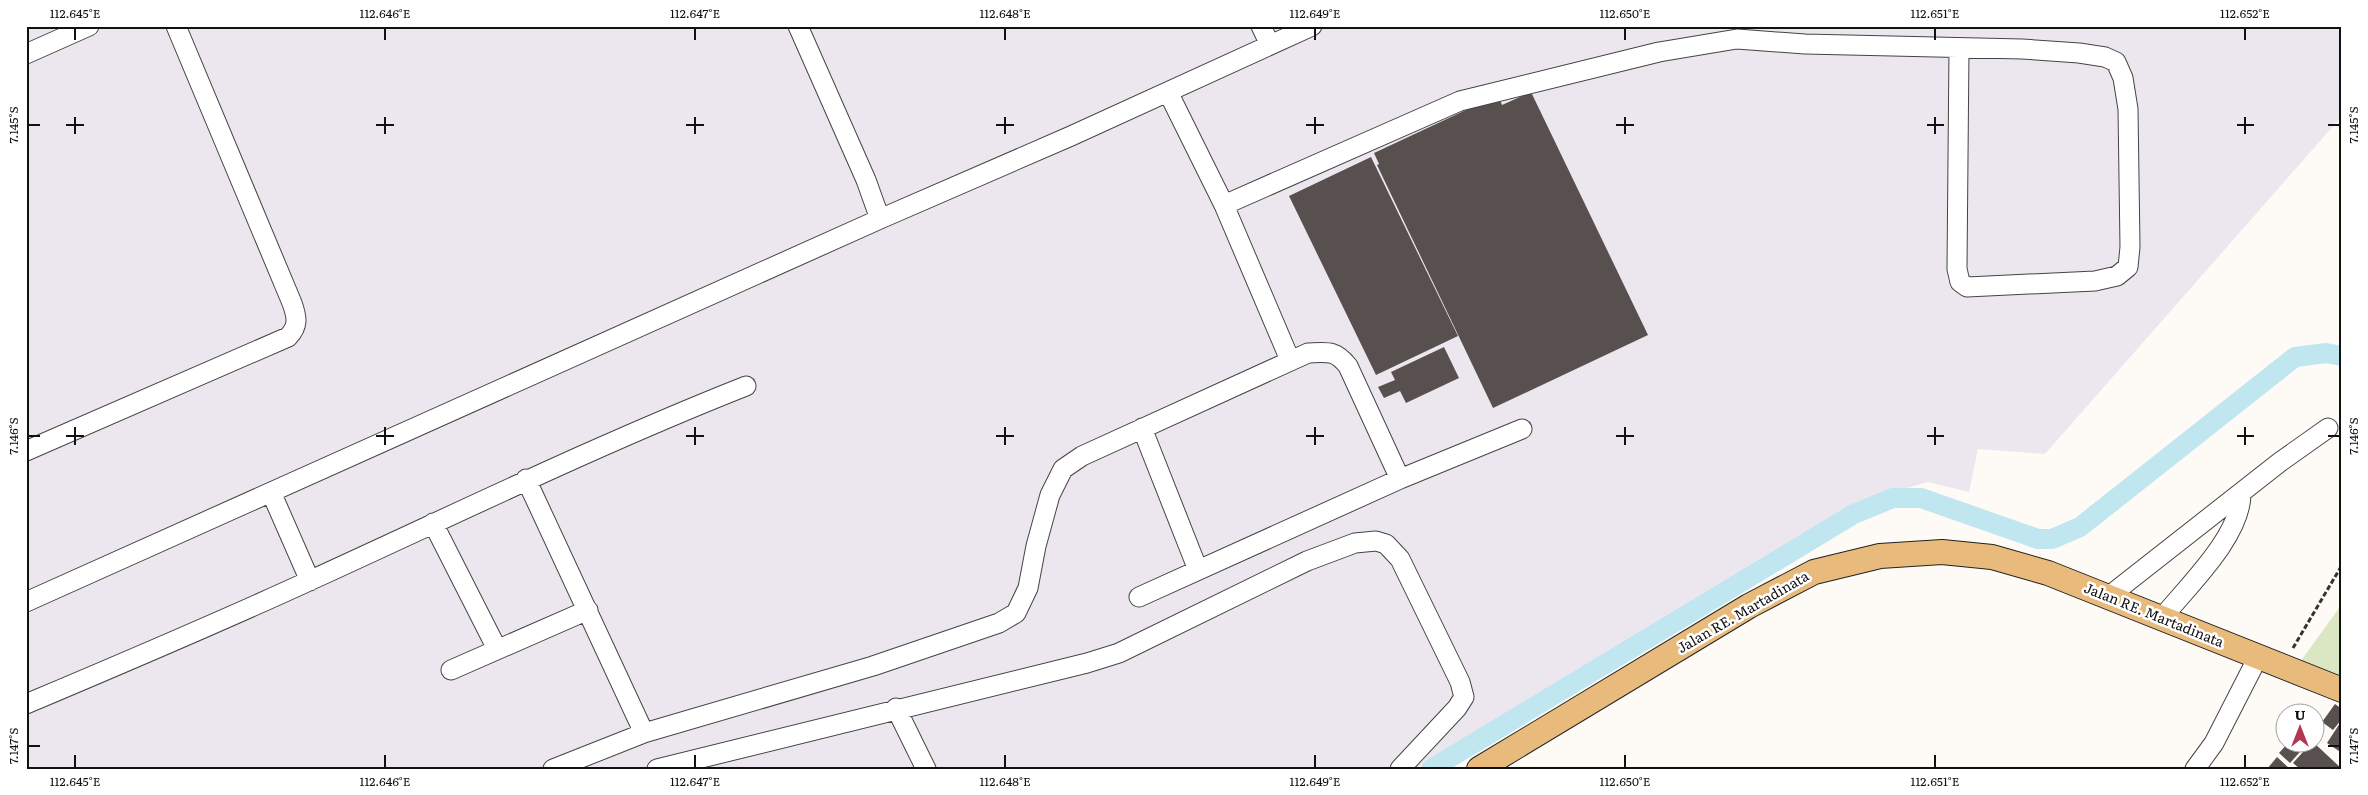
<svg xmlns="http://www.w3.org/2000/svg" width="2368" height="795" viewBox="0 0 2368 795" font-family="Literata,serif">
<style>
.industrial{fill:#ece7ee}
.green{fill:#dbe6c2}
.lines{fill:none;stroke-linecap:round;stroke-linejoin:round}
.canal{stroke:#c0e6f0;stroke-width:20}
.building{fill:#58504e}
.minor-casing{stroke:#444;stroke-width:21}
.major-casing{stroke:#222;stroke-width:26}
.path{stroke:#333;stroke-width:3;stroke-dasharray:5 2.5;stroke-linecap:butt}
.minor{stroke:#fff;stroke-width:19}
.major{stroke:#e8ba7b;stroke-width:24}
.ticks{fill:none;stroke:#111;stroke-width:2}
.labels{text-anchor:middle;stroke-width:5;stroke-linejoin:round;paint-order:stroke}
.street-label{font-size:14px;fill:#111;stroke:#fff}
.neatline{fill:none;stroke:#111;stroke-width:2}
.ticks-label{font-size:12px;text-anchor:middle;fill:#111}
</style>
<rect width="100%" height="100%" fill="#fefbf6"/>
<path class="industrial" d="M26,26H2342V116L2045,454L1978,449L1969,492L1928,482L1880,496L1415,769H26Z"/>
<path class="green" d="M2342,604V677L2300,662Z"/>
<g class="lines">
<path class="canal" d="M1431,769L1854,514L1893,498H1921L2038,539H2052L2080,527L2295,357L2326,353L2342,356"/>
</g>
<path class="building" d="M1531,92L1648,335L1493,408L1377,165L1379,164L1374,153L1498,95L1502,105Z
M1371,157L1458,336L1376,375L1289,196Z
M1444,347L1459,378L1406,403L1400,391L1384,398L1378,387L1395,380L1391,372Z
M2335,704L2342,709V719L2333,730L2322,722Z
M2342,720V753L2327,743Z
M2289,742H2309L2290,763L2279,753Z
M2312,742H2313L2342,769H2300L2293,763Z
M2277,757L2290,769H2267Z"/>
<g class="lines">
<g class="minor-casing">
<path id="minor" d="M798,26L866,180L880,219
M1261,26L1270,45
M26,54L89,26
M1168,92L1224,205L1460,101L1659,52L1737,39L1805,44L2022,49L2079,53L2105,57L2116,62L2123,78L2128,109L2130,247L2128,267L2117,276L2095,281L1967,287L1960,282L1957,269L1959,48
M1224,205L1290,360
M1142,428L1198,570
M26,451L288,337C299,326 297,317 292,303L176,26
M526,479L644,733L873,666L999,623L1016,613L1028,588L1036,546L1050,495L1063,469L1082,456L1308,353C1328,352 1335,350 1348,366L1400,479
M271,492L310,581
M433,523L497,649
M1139,597L1400,479L1522,429
M2108,597L2280,462L2328,428
M26,602L880,219L1071,136L1312,26
M2162,618C2188,586 2241,536 2241,494
M451,670L588,610
M26,704C121,664 215,624 309,581C454,515 597,445 746,386
M896,708L926,769
M553,769L644,733
M657,769L1087,663L1119,653L1307,561L1355,543L1376,541L1386,544L1400,559L1460,682L1464,697L1457,708L1400,769
M2195,769L2214,743L2258,657"/>
</g>
<g class="major-casing">
<path id="major" d="M1479,769L1749,606L1814,572L1880,556L1942,552L1992,557L2048,573L2342,690"/>
</g>
<path class="path" d="M2293,648L2342,565"/>
<use href="#minor" class="minor"/>
<use href="#major" class="major"/>
</g>
<path class="ticks" d="M75,28V40M385,28V40M695,28V40M1005,28V40M1315,28V40M1625,28V40M1935,28V40M2245,28V40M75,117V134M385,117V134M695,117V134M1005,117V134M1315,117V134M1625,117V134M1935,117V134M2245,117V134M28,125H40M66,125H84M376,125H394M686,125H704M996,125H1014M1306,125H1324M1616,125H1634M1927,125H1944M2237,125H2254M2328,125H2340M75,427V445M385,427V445M695,427V445M1005,427V445M1315,427V445M1625,427V445M1935,427V445M2245,427V445M28,436H40M66,436H84M376,436H394M686,436H704M996,436H1014M1306,436H1324M1616,436H1634M1927,436H1944M2237,436H2254M2328,436H2340M28,746H40M2328,746H2340M75,755V768M385,755V768M695,755V768M1005,755V768M1315,755V768M1625,755V768M1935,755V768M2245,755V768"/>
<g class="labels">
<g class="street-label">
<text transform="translate(1743 612) rotate(-30)" y="5">Jalan RE. Martadinata</text>
<text transform="translate(2154 615) rotate(22)" y="5">Jalan RE. Martadinata</text>
</g>
</g>
<rect width="2368" height="795" fill="none" stroke="#ffffff" stroke-width="55"/>
<g transform="translate(2300 728)"><circle r="24" fill="#ffffff" stroke="#a0a0a0"/>
<path d="M0-4L9 19L0 12L-9 19Z" fill="#b13854"/>
<text y="-8" font-size="14" font-weight="bold" text-anchor="middle" fill="#111111">U</text>
</g>
<rect x="28" y="28" width="2312" height="740" class="neatline"/>
<g class="ticks-label">
<text x="75" y="18">112.645°E</text>
<text x="385" y="18">112.646°E</text>
<text x="695" y="18">112.647°E</text>
<text x="1005" y="18">112.648°E</text>
<text x="1315" y="18">112.649°E</text>
<text x="1625" y="18">112.650°E</text>
<text x="1935" y="18">112.651°E</text>
<text x="2245" y="18">112.652°E</text>
<text transform="translate(14 125) rotate(-90)" y="4">7.145°S</text>
<text transform="translate(2354 125) rotate(-90)" y="4">7.145°S</text>
<text transform="translate(14 436) rotate(-90)" y="4">7.146°S</text>
<text transform="translate(2354 436) rotate(-90)" y="4">7.146°S</text>
<text transform="translate(14 746) rotate(-90)" y="4">7.147°S</text>
<text transform="translate(2354 746) rotate(-90)" y="4">7.147°S</text>
<text x="75" y="786">112.645°E</text>
<text x="385" y="786">112.646°E</text>
<text x="695" y="786">112.647°E</text>
<text x="1005" y="786">112.648°E</text>
<text x="1315" y="786">112.649°E</text>
<text x="1625" y="786">112.650°E</text>
<text x="1935" y="786">112.651°E</text>
<text x="2245" y="786">112.652°E</text>
</g>
</svg>
